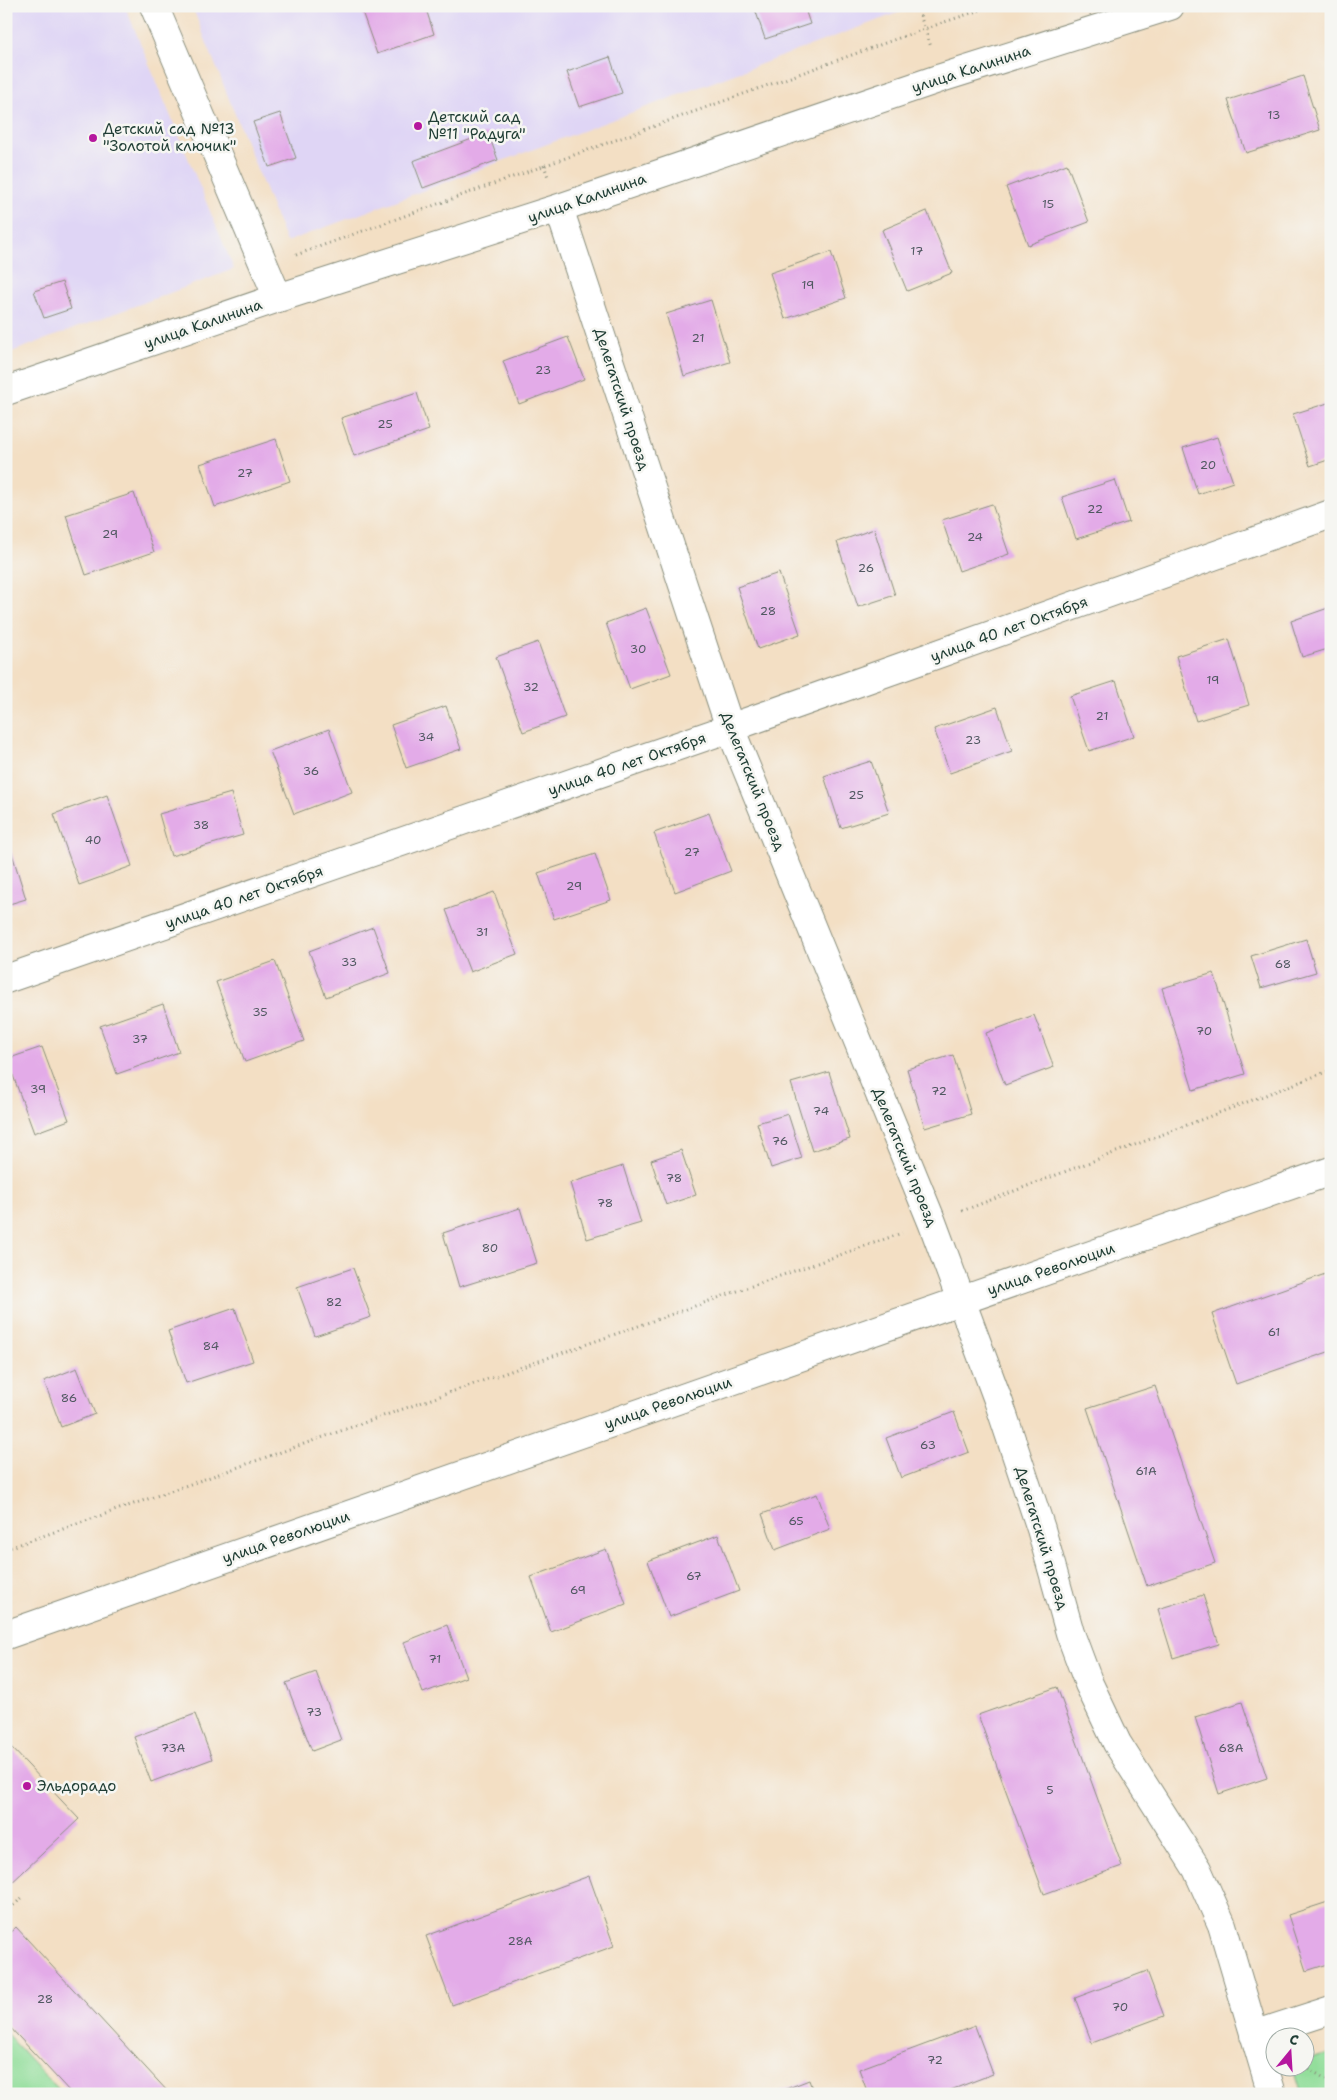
<svg xmlns="http://www.w3.org/2000/svg" width="1337" height="2100" viewBox="0 0 1337 2100" font-family="'Shantell Sans',sans-serif">
<style>
.built{fill:#dfd5f5}
.green{fill:#93de9b;stroke:#598e68}
.building{fill:#e3abe8}
.lines{fill:none;stroke-linecap:round;stroke-linejoin:round}
.minor-casing{stroke:#898e7c;stroke-width:30}
.major-casing{stroke:#898e7c;stroke-width:30}
.path{stroke:#898e7c;stroke-width:3;stroke-dasharray:1 4;stroke-linecap:butt}
.minor{stroke:#fff;stroke-width:28}
.major{stroke:#fff;stroke-width:28}
.poi-dot{fill:#b5179e;stroke:#f6f6f2;stroke-width:2}
.labels{text-anchor:middle;stroke-width:5;stroke-linejoin:round;paint-order:stroke}
.number-label{font-size:12px;fill:#505861}
.street-label{font-size:15px;fill:#1f3d34;stroke:#f6f6f2}
.poi-label{font-size:15px;fill:#1f3d34;stroke:#f6f6f2;text-anchor:start}
</style>
<rect width="100%" height="100%" fill="#f6f6f2"/>
<filter id="ink" filterUnits="userSpaceOnUse"><feTurbulence type="fractalNoise" baseFrequency=".02" numOctaves="2"/><feDisplacementMap in="SourceGraphic" scale="10" xChannelSelector="R" yChannelSelector="G"/><feConvolveMatrix kernelMatrix="1 2 1 2 8 2 1 2 1" color-interpolation-filters="sRGB"/></filter>
<filter id="wash" filterUnits="userSpaceOnUse"><feTurbulence type="fractalNoise" baseFrequency=".0096" numOctaves="4" result="noise"/><feDisplacementMap in="SourceGraphic" scale="20" xChannelSelector="R" yChannelSelector="G"/><feGaussianBlur stdDeviation="1.12" result="paint"/><feColorMatrix in="noise" values="0 0 0 0 0 0 0 0 0 0 0 0 0 0 0 0 0 1.4 0 .05"/><feComposite in="paint" operator="in"/></filter>
<g filter="url(#wash)">
<rect width="100%" height="100%" fill="#f3dfc4"/>
<path class="built" d="M6,6H125L234,269L6,354Z
M192,6H907L908,9L286,242Z"/>
<path class="green" d="M6,2033L62,2094H6Z
M1331,2053V2094H1302L1294,2068H1304L1305,2061Z"/>
<g id="blocks">
<path class="building" d="M360,6H425L434,34L377,54Z
M754,6H804L810,24L765,39Z
M610,57L622,93L579,107L567,72Z
M1303,76L1320,130L1246,153L1228,100Z
M280,113L296,158L269,167L253,122Z
M488,133L498,160L423,188L413,161Z
M1067,164L1089,222L1028,245L1006,187Z
M927,211L952,273L907,291L882,230Z
M831,252L846,298L785,319L770,273Z
M62,282L71,309L44,318L34,291Z
M711,300L730,362L684,376L666,314Z
M568,337L584,379L519,404L503,361Z
M417,393L429,430L354,456L341,418Z
M1331,402V459L1310,466L1293,414Z
M1217,437L1233,482L1198,494L1183,448Z
M276,439L290,481L215,507L200,464Z
M1115,480L1129,522L1076,539L1062,497Z
M134,493L154,552L86,575L66,515Z
M992,504L1009,554L959,571L942,520Z
M874,529L895,595L858,607L837,542Z
M779,573L800,634L758,649L737,587Z
M1331,607V648L1302,657L1291,621Z
M646,608L671,674L630,689L606,623Z
M1229,639L1249,705L1196,721L1176,656Z
M538,642L565,717L523,732L496,657Z
M1116,681L1134,736L1089,751L1070,696Z
M446,706L461,749L406,768L391,725Z
M997,707L1012,751L950,773L934,729Z
M329,729L352,792L294,814L270,751Z
M871,761L889,813L841,828L824,776Z
M231,793L243,835L171,856L159,814Z
M107,795L132,866L79,885L54,814Z
M709,813L731,871L675,892L654,833Z
M9,844L26,899L6,905V845Z
M595,854L611,900L554,919L538,873Z
M494,892L517,954L470,972L446,910Z
M373,927L390,973L326,997L309,951Z
M1306,939L1316,972L1261,988L1251,956Z
M275,961L304,1041L245,1062L216,982Z
M1214,973L1245,1074L1193,1090L1162,988Z
M163,1004L179,1052L117,1074L100,1026Z
M1034,1015L1054,1067L1005,1085L986,1033Z
M42,1047L69,1120L34,1133L7,1059Z
M953,1055L971,1114L925,1128L907,1069Z
M829,1072L850,1139L812,1151L791,1083Z
M788,1114L802,1158L771,1168L757,1123Z
M681,1150L696,1195L666,1205L651,1160Z
M623,1166L641,1223L587,1239L570,1183Z
M520,1208L537,1263L459,1287L443,1233Z
M353,1268L371,1317L315,1336L297,1287Z
M1331,1272V1351L1236,1384L1212,1314Z
M235,1308L253,1361L186,1383L168,1331Z
M77,1368L95,1414L61,1427L44,1381Z
M1155,1386L1215,1563L1147,1586L1087,1408Z
M954,1412L969,1452L901,1478L886,1438Z
M817,1494L830,1529L775,1550L762,1514Z
M718,1535L739,1591L669,1617L648,1561Z
M606,1549L626,1604L551,1632L531,1577Z
M1203,1595L1219,1644L1173,1658L1158,1609Z
M447,1625L466,1677L423,1693L404,1642Z
M316,1672L341,1740L312,1751L286,1683Z
M1057,1687L1122,1866L1044,1894L978,1715Z
M1242,1702L1267,1778L1219,1794L1195,1717Z
M195,1714L212,1759L151,1782L134,1737Z
M11,1747L79,1819L6,1888V1752Z
M589,1876L614,1946L452,2005L426,1936Z
M1331,1901V1963L1306,1971L1288,1915Z
M16,1927L61,1976L170,2094H72L6,2023V1936Z
M1147,1971L1164,2016L1092,2043L1075,1998Z
M975,2026L993,2074L940,2094H868L859,2069Z
M809,2080L814,2094H773Z"/>
</g>
</g>
<g filter="url(#ink)">
<use href="#blocks" fill-opacity="0" stroke="#898e7c" stroke-width="1"/>
<g class="lines">
<g class="minor-casing">
<path id="minor" d="M154,6L278,298
M559,208L730,728L932,1222L998,1400L1041,1529L1070,1633L1089,1684L1117,1743L1197,1869L1222,1925L1272,2094
M6,391L278,298L559,208L941,78L1170,6
M6,979L730,728L1331,514
M1254,2035L1331,2010"/>
</g>
<g class="major-casing">
<path id="major" d="M6,1635L1331,1171"/>
</g>
<path class="path" d="M917,6L931,47
M544,165L548,177
M296,255L924,29L992,6
M962,1211L1331,1070
M6,1549L902,1233
M6,1912L24,1896
M1304,2066L1331,2082"/>
<use href="#minor" class="minor"/>
<use href="#major" class="major"/>
</g>
</g>
<g class="poi-dot">
<circle cx="418" cy="126" r="5"/>
<circle cx="93" cy="138" r="5"/>
<circle cx="27" cy="1786" r="5"/>
</g>
<g class="labels">
<g class="number-label">
<text x="1274" y="119">13</text>
<text x="1048" y="208">15</text>
<text x="917" y="255">17</text>
<text x="808" y="289">19</text>
<text x="698" y="342">21</text>
<text x="543" y="374">23</text>
<text x="385" y="428">25</text>
<text x="1208" y="469">20</text>
<text x="245" y="477">27</text>
<text x="1095" y="513">22</text>
<text x="110" y="538">29</text>
<text x="975" y="541">24</text>
<text x="866" y="572">26</text>
<text x="768" y="615">28</text>
<text x="638" y="653">30</text>
<text x="1213" y="684">19</text>
<text x="531" y="691">32</text>
<text x="1102" y="720">21</text>
<text x="426" y="741">34</text>
<text x="973" y="744">23</text>
<text x="311" y="775">36</text>
<text x="856" y="799">25</text>
<text x="201" y="829">38</text>
<text x="93" y="844">40</text>
<text x="692" y="856">27</text>
<text x="574" y="890">29</text>
<text x="482" y="936">31</text>
<text x="349" y="966">33</text>
<text x="1283" y="968">68</text>
<text x="260" y="1016">35</text>
<text x="1204" y="1035">70</text>
<text x="140" y="1043">37</text>
<text x="38" y="1093">39</text>
<text x="939" y="1095">72</text>
<text x="821" y="1115">74</text>
<text x="780" y="1145">76</text>
<text x="674" y="1182">78</text>
<text x="605" y="1207">78</text>
<text x="490" y="1252">80</text>
<text x="334" y="1306">82</text>
<text x="1274" y="1336">61</text>
<text x="211" y="1350">84</text>
<text x="69" y="1402">86</text>
<text x="928" y="1449">63</text>
<text x="1146" y="1475">61А</text>
<text x="796" y="1525">65</text>
<text x="694" y="1580">67</text>
<text x="578" y="1594">69</text>
<text x="435" y="1663">71</text>
<text x="314" y="1716">73</text>
<text x="173" y="1752">73А</text>
<text x="1231" y="1752">68А</text>
<text x="1050" y="1794">5</text>
<text x="520" y="1945">28А</text>
<text x="45" y="2003">28</text>
<text x="1120" y="2011">70</text>
<text x="935" y="2064">72</text>
</g>
<g class="street-label">
<text transform="translate(971 69) rotate(-18)" y="5">улица Калинина</text>
<text transform="translate(587 198) rotate(-19)" y="5">улица Калинина</text>
<text transform="translate(203 324) rotate(-19)" y="5">улица Калинина</text>
<text transform="translate(622 399) rotate(72)" y="5">Делегатский проезд</text>
<text transform="translate(1009 629) rotate(-20)" y="5">улица 40 лет Октября</text>
<text transform="translate(627 764) rotate(-19)" y="5">улица 40 лет Октября</text>
<text transform="translate(753 781) rotate(68)" y="5">Делегатский проезд</text>
<text transform="translate(244 897) rotate(-19)" y="5">улица 40 лет Октября</text>
<text transform="translate(905 1157) rotate(68)" y="5">Делегатский проезд</text>
<text transform="translate(1051 1269) rotate(-19)" y="5">улица Революции</text>
<text transform="translate(668 1403) rotate(-19)" y="5">улица Революции</text>
<text transform="translate(286 1537) rotate(-19)" y="5">улица Революции</text>
<text transform="translate(1042 1538) rotate(73)" y="5">Делегатский проезд</text>
</g>
<g class="poi-label">
<text x="428" y="122">Детский сад<tspan x="428" dy="17">№11 "Радуга"</tspan></text>
<text x="103" y="134">Детский сад №13<tspan x="103" dy="17">"Золотой ключик"</tspan></text>
<text x="37" y="1791">Эльдорадо</text>
</g>
</g>
<rect width="1337" height="2100" fill="none" stroke="#f6f6f2" stroke-width="25"/>
<g transform="translate(1290 2052) rotate(18)"><circle r="24" fill="#f6f6f2" stroke="#a0aca6"/>
<path d="M0-4L9 19L0 12L-9 19Z" fill="#b5179e"/>
<text y="-8" font-size="14" font-weight="bold" text-anchor="middle" fill="#1f3d34">С</text>
</g>
</svg>
